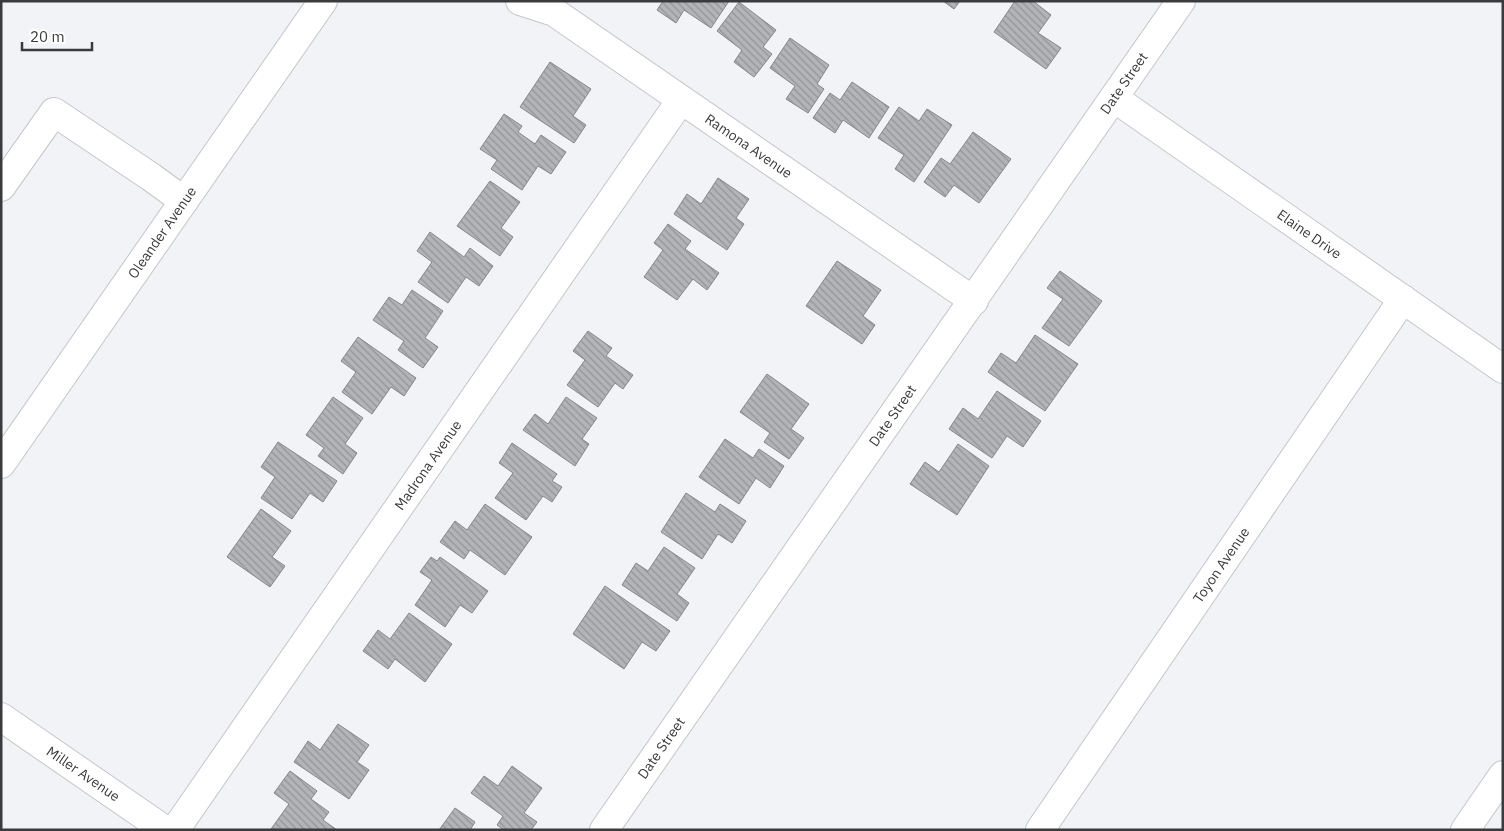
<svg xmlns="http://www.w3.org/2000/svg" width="1504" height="831" viewBox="0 0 1504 831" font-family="'IBM Plex Sans',sans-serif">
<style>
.building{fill:url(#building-back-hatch);stroke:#84868a}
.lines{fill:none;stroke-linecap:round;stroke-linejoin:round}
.minor-casing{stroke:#c4c6ca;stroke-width:30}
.minor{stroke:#fff;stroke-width:28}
.labels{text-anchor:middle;stroke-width:4;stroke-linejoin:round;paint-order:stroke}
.street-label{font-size:14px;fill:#3a3b3c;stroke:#fff}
</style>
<defs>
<pattern id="building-back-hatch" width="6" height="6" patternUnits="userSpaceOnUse" patternTransform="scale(1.25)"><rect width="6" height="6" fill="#b2b4b8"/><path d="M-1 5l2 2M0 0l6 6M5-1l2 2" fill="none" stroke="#929497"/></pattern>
</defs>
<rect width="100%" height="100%" fill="#f1f3f7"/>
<path class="building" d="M663,1H729L711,28L684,10L676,23L657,10Z
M943,1H960L954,9Z
M1015,1H1033L1051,15L1038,33L1061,48L1046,69L994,32Z
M739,2L776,30L763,47L772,54L754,77L734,62L742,50L717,31Z
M790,38L829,65L817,84L824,89L808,113L786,99L795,86L770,68Z
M550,62L591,89L573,116L586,125L574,143L520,107Z
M852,82L889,107L869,138L843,120L835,133L813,118L830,93L840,100Z
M899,107L919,121L927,109L952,125L914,182L895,169L904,155L878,138Z
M504,114L522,126L518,132L535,144L541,135L566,152L551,174L538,166L522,190L491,169L497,160L480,149Z
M973,132L1011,159L979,203L954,185L945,197L924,182L941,158L950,164Z
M718,178L749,199L736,218L744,224L727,250L674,214L687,194L701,204Z
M490,181L520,202L501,228L513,237L500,256L457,226Z
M668,224L691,241L685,249L719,273L707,290L693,279L677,300L644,277L663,250L654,243Z
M430,232L464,257L470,248L493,266L479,286L466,277L448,303L418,282L432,262L417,251Z
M837,261L881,290L863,316L875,325L862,344L806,306Z
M1060,271L1102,301L1069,346L1042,328L1063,299L1047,288Z
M412,290L443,311L425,338L438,347L423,368L398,350L404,341L373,320L389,297L402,305Z
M588,331L612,348L606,356L633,375L623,389L615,383L598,407L567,385L585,360L573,351Z
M1035,335L1078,364L1045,411L988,372L1001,353L1016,363Z
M358,337L416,378L404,396L391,387L372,414L342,392L356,372L341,361Z
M767,374L809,404L791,429L804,438L789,459L764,442L770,433L740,412Z
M997,391L1041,421L1023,447L1007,436L992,458L949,429L963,408L978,419Z
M333,397L363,418L345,444L357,453L343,474L318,456L324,448L306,435Z
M566,397L597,418L582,439L589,444L575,466L523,430L535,414L548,424Z
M725,439L753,458L759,449L784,466L770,488L756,478L739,504L699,477Z
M278,442L337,481L323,502L310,493L292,519L261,498L275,477L261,467Z
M512,443L557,474L552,481L562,487L552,502L543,496L526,520L495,498L513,473L499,463Z
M958,444L989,466L957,515L910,484L925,462L939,472Z
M686,493L715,512L720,504L746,521L732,543L718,534L702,559L661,532Z
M485,504L532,537L505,575L470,550L464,559L440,542L455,521L467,530Z
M261,509L291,531L272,557L285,566L270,587L227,557Z
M664,547L695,568L677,594L689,603L677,621L622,585L636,563L648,571Z
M431,557L437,561L440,557L488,591L472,613L460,605L445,627L415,605L432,580L420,572Z
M605,586L670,631L656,651L642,642L624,669L573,634Z
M409,613L452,644L425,682L395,659L388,669L363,651L378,630L390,639Z
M338,724L369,745L357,762L369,770L349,799L294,762L308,741L320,750Z
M512,766L542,788L524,813L537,822L531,830H504L497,825L503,816L471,793L484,776L498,786Z
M290,771L317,791L311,799L329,812L323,820L337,830L271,829L289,804L274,793Z
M455,808L475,822L470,830H439Z"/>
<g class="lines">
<g class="minor-casing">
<g id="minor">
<path id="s1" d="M520,1L554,12L974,301"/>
<path id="s2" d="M1114,98L1503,369"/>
<path d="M1,187L54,112L151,177L184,201"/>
<path id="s3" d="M1,464L323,1"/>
<path id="s4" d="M1,717L165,830"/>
<path id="s5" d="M175,830L681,100"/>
<path id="s6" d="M604,830L1181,1"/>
<path id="s7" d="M1040,830L1403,299"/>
<path d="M1465,830L1503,775"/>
</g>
</g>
<use href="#minor" class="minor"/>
</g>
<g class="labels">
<g class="street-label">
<text dy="5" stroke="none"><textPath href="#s6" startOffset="910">Date Street</textPath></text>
<text dy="5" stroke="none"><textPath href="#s1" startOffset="272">Ramona Avenue</textPath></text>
<text dy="5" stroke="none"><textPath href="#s3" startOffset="282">Oleander Avenue</textPath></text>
<text dy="5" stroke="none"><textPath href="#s2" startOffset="238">Elaine Drive</textPath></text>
<text dy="5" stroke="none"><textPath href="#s6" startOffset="505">Date Street</textPath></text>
<text dy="5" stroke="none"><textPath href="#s5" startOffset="444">Madrona Avenue</textPath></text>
<text dy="5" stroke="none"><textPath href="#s7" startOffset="321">Toyon Avenue</textPath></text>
<text dy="5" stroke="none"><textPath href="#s6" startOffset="100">Date Street</textPath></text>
<text dy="5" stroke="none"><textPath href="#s4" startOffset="100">Miller Avenue</textPath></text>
</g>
</g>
<rect width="1504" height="831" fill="none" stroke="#3a3b3c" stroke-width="5"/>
<path d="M22 42v8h70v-8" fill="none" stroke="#3a3b3c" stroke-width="2.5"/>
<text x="30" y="42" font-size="15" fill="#3a3b3c" stroke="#ffffff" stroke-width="4" paint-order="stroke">20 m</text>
</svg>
